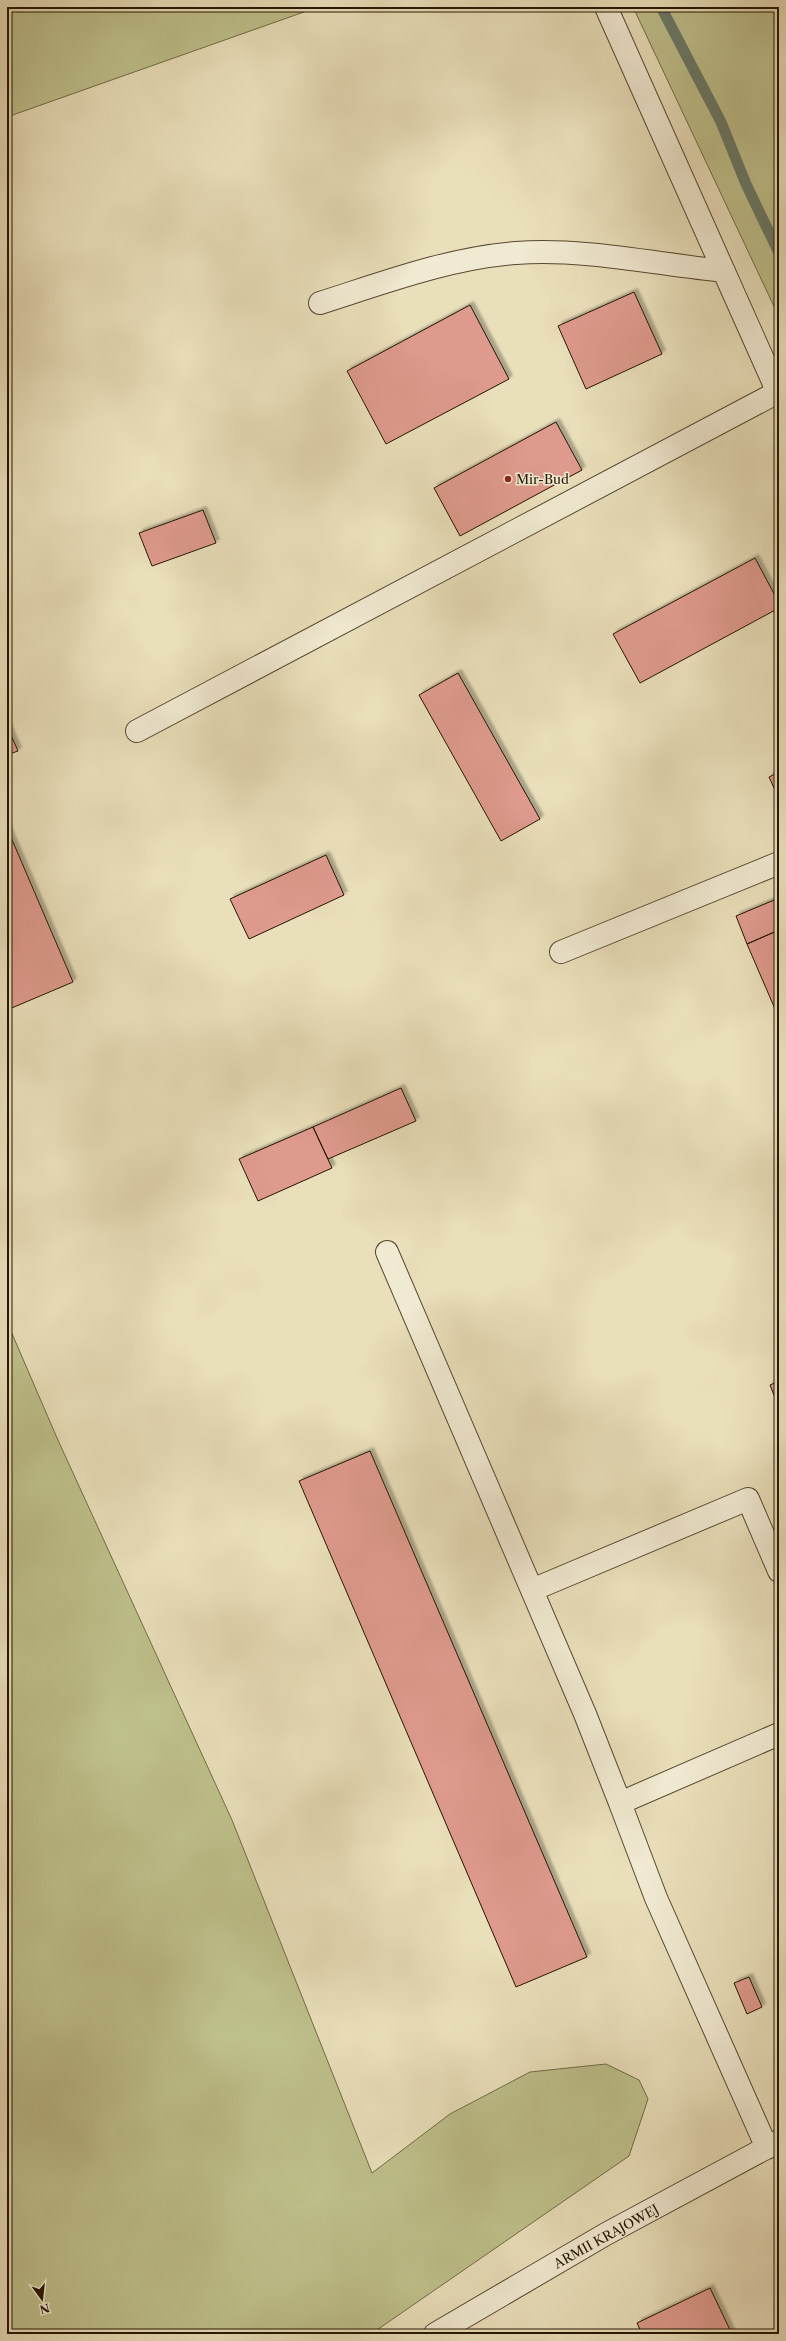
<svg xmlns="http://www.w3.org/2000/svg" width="786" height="2341" viewBox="0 0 786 2341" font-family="'Libre Caslon Text',serif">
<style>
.green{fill:#bec08b;stroke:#726b46}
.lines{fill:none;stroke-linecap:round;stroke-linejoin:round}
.stream{stroke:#6a7a68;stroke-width:11}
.building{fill:#de9a8d;stroke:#251601;filter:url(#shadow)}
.minor-casing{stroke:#56482f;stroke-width:24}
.minor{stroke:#f1ead2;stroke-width:22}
.poi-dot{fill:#8f2418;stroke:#f1ead2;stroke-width:1.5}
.labels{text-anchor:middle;stroke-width:3;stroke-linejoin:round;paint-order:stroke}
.poi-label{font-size:13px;fill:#251601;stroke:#f1ead2;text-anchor:start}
.street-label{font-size:13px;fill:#251601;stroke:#f1ead2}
</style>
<defs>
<filter id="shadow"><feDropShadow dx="3.5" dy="-3.5" stdDeviation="1" flood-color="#0004"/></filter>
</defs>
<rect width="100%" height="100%" fill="#e9dfba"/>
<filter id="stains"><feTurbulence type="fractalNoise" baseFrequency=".005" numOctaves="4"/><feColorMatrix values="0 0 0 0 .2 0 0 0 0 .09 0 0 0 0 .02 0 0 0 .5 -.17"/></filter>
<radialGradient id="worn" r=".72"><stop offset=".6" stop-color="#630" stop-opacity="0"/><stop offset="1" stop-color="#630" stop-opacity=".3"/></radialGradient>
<path class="green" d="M7,7H318L7,117Z
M633,7H779V317Z
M7,1322L57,1438L232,1820L372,2173L450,2114L530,2072L606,2064L639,2080L648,2099L629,2156L371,2334H7Z"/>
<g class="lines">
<path class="stream" d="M661,7L721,122L746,184L779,253"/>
</g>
<path class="building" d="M634,292L662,354L586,389L558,326Z
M470,305L509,379L386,444L347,371Z
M556,422L582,470L460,536L434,488Z
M203,510L216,543L152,566L139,533Z
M755,558L779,603V608L640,683L613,634Z
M458,673L540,819L501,841L419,695Z
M7,726L18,751L7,755Z
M779,772V799L769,777Z
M7,828L73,982L7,1010Z
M326,855L344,895L249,939L230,899Z
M779,898V930L747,944L736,916Z
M779,930V1007L775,1009L747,944Z
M401,1088L416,1121L328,1159L313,1127Z
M313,1127L332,1168L258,1201L239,1159Z
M779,1381V1408L770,1385Z
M370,1451L587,1957L516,1987L299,1481Z
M749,1977L762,2007L747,2014L734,1983Z
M710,2288L732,2334H642L637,2323Z"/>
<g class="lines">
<g class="minor-casing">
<path id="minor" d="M606,7L779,395
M320,303C383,283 449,258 516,253C584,248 655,264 724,271
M137,731L778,392
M561,952L779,863
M387,1252L585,1714L620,1803
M532,1590L748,1499L779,1571
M767,2148L656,1898L620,1803L779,1734
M435,2334L606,2234L779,2141"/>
</g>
<use href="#minor" class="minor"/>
</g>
<circle class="poi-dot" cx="508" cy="479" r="4"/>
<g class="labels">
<g class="poi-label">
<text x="516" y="484">Mir-Bud</text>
</g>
<g class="street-label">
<text transform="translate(606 2236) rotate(-29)" y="5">ARMII KRAJOWEJ</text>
</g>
</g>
<rect width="786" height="2341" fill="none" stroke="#e9dfba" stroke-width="24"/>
<rect x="8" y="8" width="770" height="2325" fill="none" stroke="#251601" stroke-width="2"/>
<rect x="12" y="12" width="762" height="2317" fill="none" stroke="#251601"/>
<g transform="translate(42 2299) rotate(165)" stroke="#f1ead2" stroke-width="3" paint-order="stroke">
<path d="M0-3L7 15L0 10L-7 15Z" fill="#251601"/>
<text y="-6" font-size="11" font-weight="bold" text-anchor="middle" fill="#251601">N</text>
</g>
<rect width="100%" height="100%" filter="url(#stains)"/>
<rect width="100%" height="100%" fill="url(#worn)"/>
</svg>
